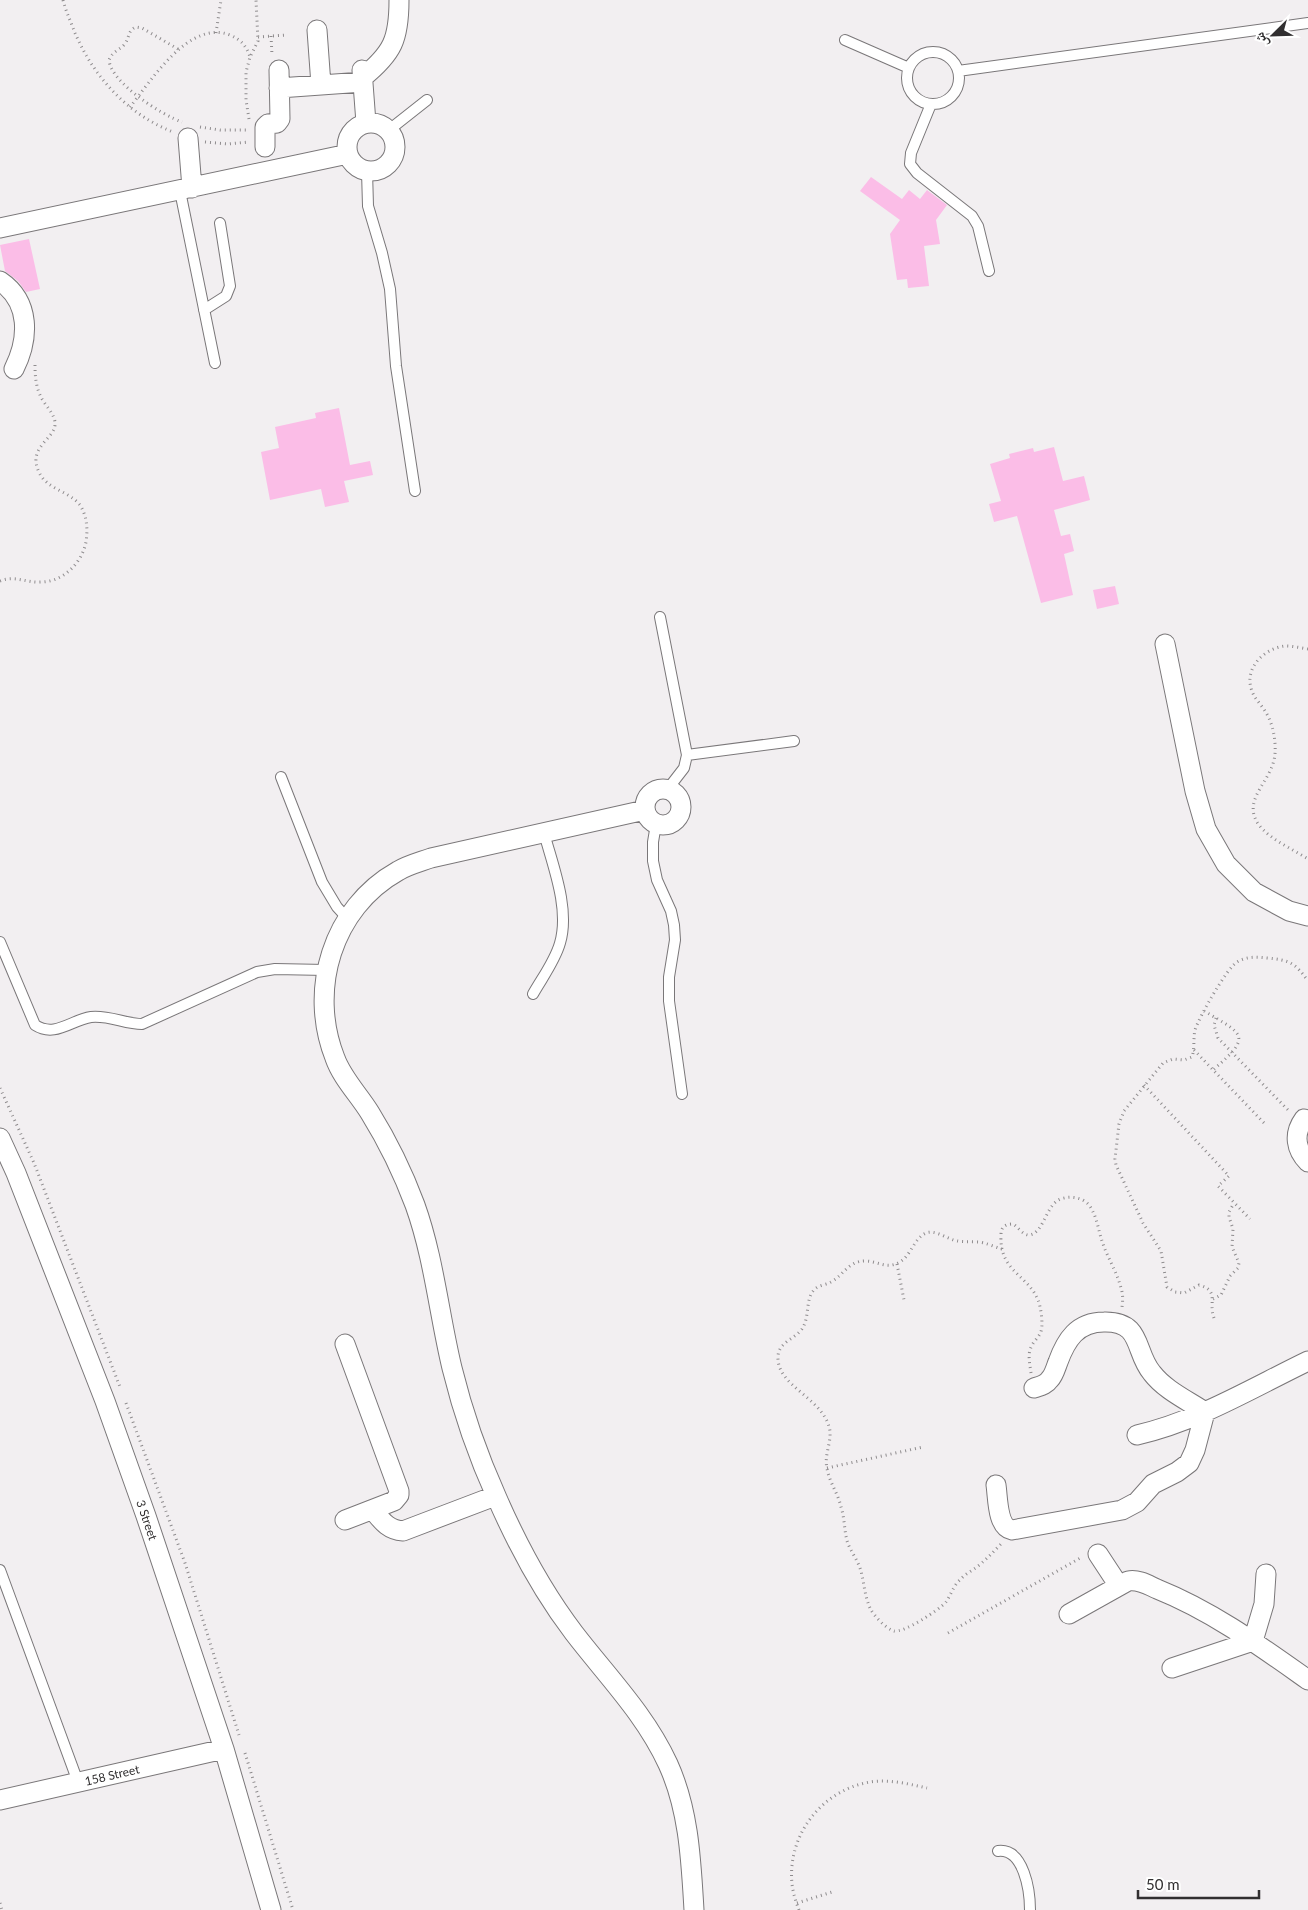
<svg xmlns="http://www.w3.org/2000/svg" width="1308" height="1910" font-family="Lato,'Noto Naskh Arabic',sans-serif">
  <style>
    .building { fill: #fbbde7 }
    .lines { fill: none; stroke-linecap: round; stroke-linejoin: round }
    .lane-casing { stroke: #7a7779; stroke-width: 12 }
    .street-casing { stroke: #7a7779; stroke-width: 21 }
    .path { stroke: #8f8c8e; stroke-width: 3; stroke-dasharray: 1 4; stroke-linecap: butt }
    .lane { stroke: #fff; stroke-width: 10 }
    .street { stroke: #fff; stroke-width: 19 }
    .labels { text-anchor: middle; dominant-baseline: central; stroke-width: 5; stroke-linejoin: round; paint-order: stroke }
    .street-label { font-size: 12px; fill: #312f30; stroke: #fff }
  </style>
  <rect width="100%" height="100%" fill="#f2eff1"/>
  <path class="building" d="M 871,177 L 902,199 L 909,190 L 920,199 L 927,190 L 947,205 L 936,220 L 940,244 L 924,246 L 929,286 L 908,288 L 907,279 L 897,280 L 890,234 L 900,220 L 860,191 Z
    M 29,239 L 40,289 L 26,292 L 18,281 L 5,271 L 0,245 Z
    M 339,408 L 350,465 L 370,461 L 373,475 L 344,481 L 349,502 L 325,507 L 321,489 L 270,500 L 261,452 L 279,448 L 275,427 L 316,418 L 315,413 Z
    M 1054,447 L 1063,481 L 1084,476 L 1090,500 L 1054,510 L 1061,536 L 1070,534 L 1074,551 L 1064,554 L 1073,595 L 1041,603 L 1017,516 L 994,522 L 989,504 L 1001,501 L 990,464 L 1010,458 L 1009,454 L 1033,448 L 1034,452 Z
    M 1115,586 L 1119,604 L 1097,609 L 1093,590 Z"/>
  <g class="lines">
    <g class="lane-casing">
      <path id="lane" d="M 845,40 L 909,68
        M907 78a26 26 0 1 1 52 0a26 26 0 1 1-52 0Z
        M 958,71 L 1308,23
        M 931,104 L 911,153 L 910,164 L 917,173 L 972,216 L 978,226 L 989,271
        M 389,130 L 427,100
        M 367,171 L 368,206 L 382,253 L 390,289 L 396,366 L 415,491
        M 180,191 L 215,363
        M 204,310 L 226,296 L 230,286 L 220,223
        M 660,617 L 687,755 L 684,768 L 667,790
        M 687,755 L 794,741
        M 281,777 L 322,882 L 337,907 L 347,918
        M 656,824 L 653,842 L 653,861 L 657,880 L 671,911 L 674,925 L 675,940 L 669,977 L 669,1001 L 682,1094
        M 0,942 L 35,1025 C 55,1038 71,1020 91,1017 C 109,1015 125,1024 142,1024 L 257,972 L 275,969 L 326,970
        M 533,994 C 542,978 555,961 560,943 C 570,909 553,866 544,833
        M 0,1570 L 78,1782
        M 998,1851 C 1024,1848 1030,1891 1030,1910"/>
    </g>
    <g class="street-casing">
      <path id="street" d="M 317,30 L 321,85
        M 362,70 L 366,123
        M 362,78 C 393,53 399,39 399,0
        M 279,88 L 363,82
        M347 147a24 24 0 1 1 48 0a24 24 0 1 1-48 0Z
        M 188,138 L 192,188
        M 265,147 L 265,127 L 268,124 L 277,123 L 280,119 L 279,70
        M 0,228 L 348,154
        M 0,281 C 31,302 29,339 14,369
        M 1165,644 L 1195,791 L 1206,829 L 1226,864 L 1254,892 L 1289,911 L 1308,916
        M645 807a18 18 0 1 1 36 0a18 18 0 1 1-36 0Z
        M 645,810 L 431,858 C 420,862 408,865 398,871 C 332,908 308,990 335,1058 C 342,1078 359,1095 370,1113 C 388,1142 403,1173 415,1205 C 434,1258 439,1314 452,1368 C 463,1413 478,1456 497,1498 C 518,1546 542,1591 574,1633 C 607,1676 645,1714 668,1764 C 689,1810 691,1860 694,1910
        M 1304,1119 C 1293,1134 1296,1150 1308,1162
        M 0,1138 L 16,1173 L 105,1401 L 146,1516 L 224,1749 L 271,1910
        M 1137,1435 C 1198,1421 1252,1388 1308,1361
        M 996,1485 C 998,1498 997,1527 1012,1530 L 1122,1510 L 1137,1502 L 1153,1484 L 1177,1472 L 1189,1463 L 1195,1450 L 1205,1412 C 1187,1400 1165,1390 1152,1373 C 1134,1352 1143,1321 1104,1322 C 1077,1322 1066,1340 1058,1362 C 1056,1367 1054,1375 1050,1379 C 1046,1385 1040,1386 1034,1388
        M 373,1510 C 382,1521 388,1530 403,1531 L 495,1496
        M 345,1520 L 394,1501 L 399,1495 L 399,1491 L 345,1344
        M 1098,1554 L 1119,1586
        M 1069,1614 L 1128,1581 C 1139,1579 1148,1585 1157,1589 C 1212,1611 1260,1646 1308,1680
        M 1172,1668 L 1253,1641 L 1264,1604 L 1266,1574
        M 0,1800 L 224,1749"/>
    </g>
    <path class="path" d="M 63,0 C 66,12 71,22 75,33 C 94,77 127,114 173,132
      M 216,33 L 221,0
      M 271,36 L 272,55
      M 258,37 L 286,35
      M 178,49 L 142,28 L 136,27 C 127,31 130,38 124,45 C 118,51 113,51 109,60 C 111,83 162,115 182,122
      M 130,107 C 151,81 189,19 230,35 C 241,40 246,45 250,57
      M 249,119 L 246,100 L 246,72 L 250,57 L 258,41 L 256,0
      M 200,127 L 220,130 L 249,130
      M 205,142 L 228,144 L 249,142
      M 0,581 C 15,575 26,583 41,582 C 63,582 82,563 86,542 C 88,529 87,516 80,505 C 69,491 46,489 39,472 C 27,448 54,439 55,425 C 56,414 44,405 40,395 C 36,386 35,376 35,365
      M 1308,649 C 1301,648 1293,646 1285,646 C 1265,648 1245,667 1251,688 C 1253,697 1260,703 1265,711 C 1273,723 1276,740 1275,754 C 1273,779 1246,796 1255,818 C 1262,836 1291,848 1308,859
      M 1204,1011 C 1245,1035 1252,1036 1213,1070
      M 1216,1018 L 1214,1025 L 1218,1038 L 1290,1112
      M 1194,1050 L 1265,1124
      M 1144,1085 L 1229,1176 L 1218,1186 L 1250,1219
      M 0,1088 L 34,1163 L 120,1387
      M 1002,1249 C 994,1247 985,1242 977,1242 C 968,1241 960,1243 951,1239 C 943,1236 934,1230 926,1233 C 913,1239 911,1257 898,1263 C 886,1269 877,1261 865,1261 C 848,1261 844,1275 831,1282 C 826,1285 818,1285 814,1290 C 805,1300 810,1317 802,1329 C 795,1339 779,1342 778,1356 C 776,1387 825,1398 830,1431 C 831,1444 824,1456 827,1468 C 829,1482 838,1493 841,1507 C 845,1519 844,1532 848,1544 C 852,1553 858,1561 861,1571 C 864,1583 865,1597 870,1608 C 874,1616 885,1628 894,1631 C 904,1633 939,1610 946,1602 C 951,1595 953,1586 960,1580 C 965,1574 972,1571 978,1566 C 987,1559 994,1551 1002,1543
      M 897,1264 L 904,1300
      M 1213,1299 L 1221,1295 L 1230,1276 L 1238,1268 L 1239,1263 L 1232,1247 L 1233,1229 L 1229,1217 L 1229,1212 L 1234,1203
      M 1214,1318 C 1208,1302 1220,1291 1199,1285 L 1184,1293 L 1175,1292 L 1167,1287 L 1161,1251 L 1143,1223 L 1116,1165 L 1115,1159 L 1119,1124 L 1124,1111 L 1163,1063 L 1173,1059 L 1184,1060 L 1192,1057 C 1195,1048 1193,1039 1195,1030 C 1199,1017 1227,968 1237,962 C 1247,956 1257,957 1267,958 C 1290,960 1295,963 1308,981
      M 1031,1373 C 1030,1365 1028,1357 1030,1350 C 1032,1343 1037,1339 1040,1334 C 1044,1327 1041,1307 1038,1300 C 1028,1275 999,1271 1001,1235 C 1001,1227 1005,1224 1013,1224 C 1018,1227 1022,1234 1028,1235 C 1045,1235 1045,1201 1064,1198 C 1073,1196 1083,1198 1089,1205 C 1097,1216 1098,1229 1102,1241 C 1107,1257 1117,1272 1121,1288 C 1123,1294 1123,1300 1122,1307
      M 126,1403 L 185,1563 L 239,1735
      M 827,1468 L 923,1447
      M 948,1633 L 1082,1557
      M 245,1753 L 293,1910
      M 0,1903 L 2,1910
      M 797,1903 L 832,1892
      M 799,1910 C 796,1902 793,1893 792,1884 C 787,1835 822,1790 870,1782 C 889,1779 909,1784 927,1788"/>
    <use href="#lane" class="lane"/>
    <use href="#street" class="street"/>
  </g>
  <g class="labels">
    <g class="street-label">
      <text transform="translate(147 1520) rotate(71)">3 Street</text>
      <text transform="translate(112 1775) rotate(-13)">158 Street</text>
    </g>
  </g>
  <g transform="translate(1273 35) rotate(247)" stroke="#ffffff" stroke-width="4" paint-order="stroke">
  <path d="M0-4L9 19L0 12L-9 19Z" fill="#312f30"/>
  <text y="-8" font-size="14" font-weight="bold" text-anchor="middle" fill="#312f30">ش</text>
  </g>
  <path d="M1138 1890v8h121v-8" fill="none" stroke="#312f30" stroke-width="2.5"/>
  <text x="1146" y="1890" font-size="15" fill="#312f30" stroke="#ffffff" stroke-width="4" paint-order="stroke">50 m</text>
</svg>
